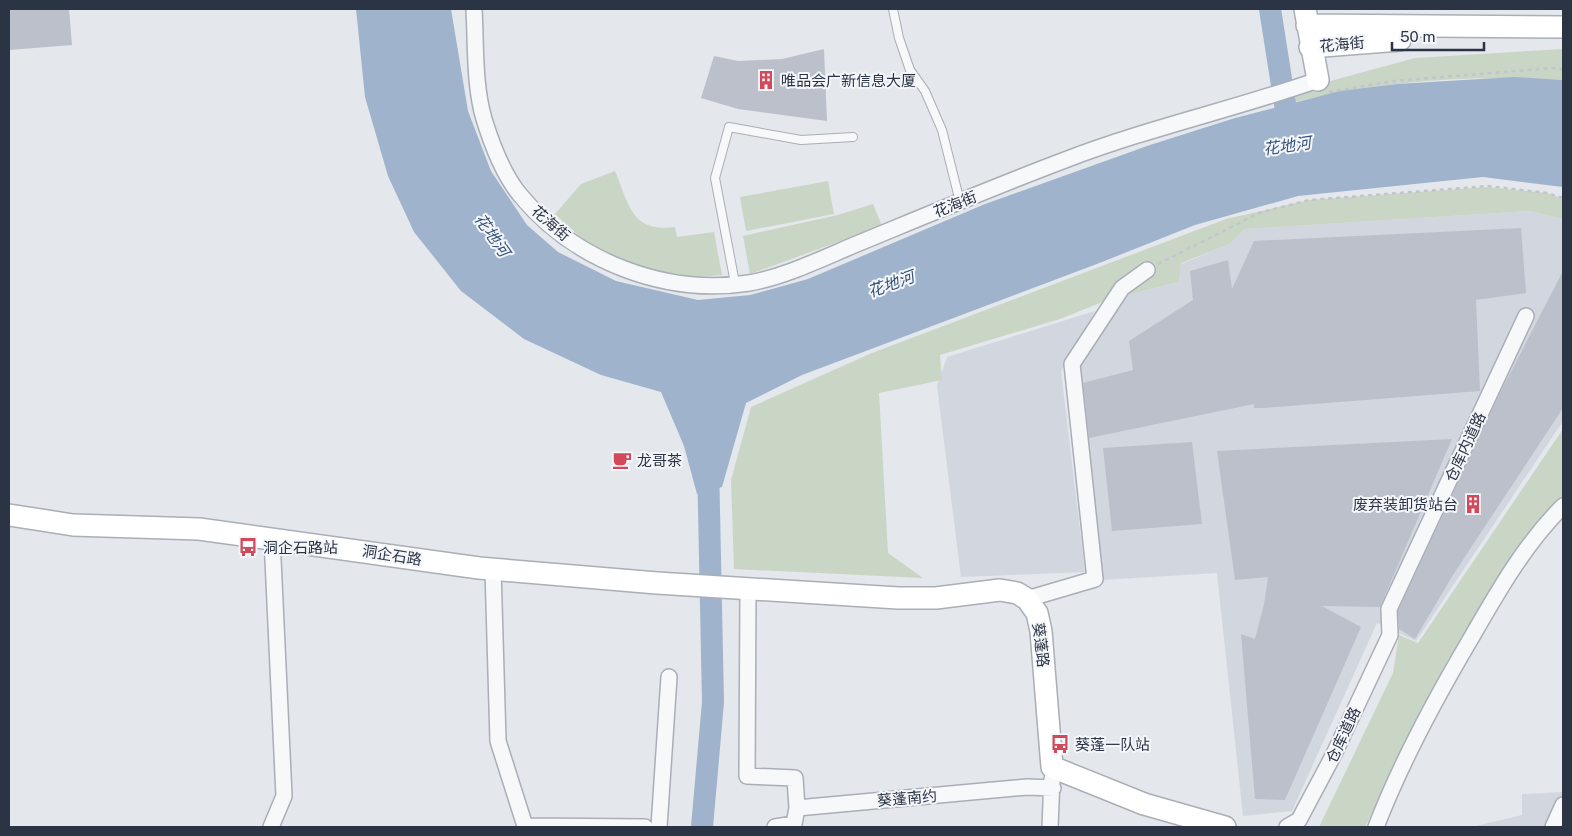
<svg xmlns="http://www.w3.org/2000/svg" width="1572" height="836" font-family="'Public Sans','Noto Sans SC',sans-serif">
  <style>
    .built { fill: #d2d6de }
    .green { fill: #c9d6c5 }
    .water { fill: #9fb4cc }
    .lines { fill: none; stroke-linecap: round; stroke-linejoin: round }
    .river { stroke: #9fb4cc; stroke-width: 22 }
    .building { fill: #bbc0ca }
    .lane-casing { stroke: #a9aeb7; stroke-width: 10 }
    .street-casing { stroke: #a9aeb7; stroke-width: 18 }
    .secondary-casing { stroke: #a9aeb7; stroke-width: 24 }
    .path { stroke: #c2c5cb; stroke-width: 2.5; stroke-dasharray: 4 4; stroke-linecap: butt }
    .lane { stroke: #f7f8fa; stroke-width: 8 }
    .street { stroke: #f7f8fa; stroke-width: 15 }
    .secondary { stroke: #fff; stroke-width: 21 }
    .labels { text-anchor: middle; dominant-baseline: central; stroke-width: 4; stroke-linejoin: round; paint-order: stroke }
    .street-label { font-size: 15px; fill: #2b3445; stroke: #f4f6f9 }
    .poi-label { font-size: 15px; fill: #2b3445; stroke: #f4f6f9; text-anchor: start }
    .water-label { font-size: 16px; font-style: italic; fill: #34527a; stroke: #f4f6f9 }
  </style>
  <rect width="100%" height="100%" fill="#e4e7ec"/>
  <path class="built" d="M 1529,211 L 1563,219 L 1563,421 L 1416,641 L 1377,623 L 1292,811 L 1243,816 L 1217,573 L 1102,580 L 1072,364 L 1127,295 L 1179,282 L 1181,264 L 1230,244 L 1245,229 Z
    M 1095,311 L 1061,371 L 1085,572 L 961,577 L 937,386 L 947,357 Z
    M 1563,792 L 1563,798 L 1550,827 L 1472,827 L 1522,815 L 1522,794 Z"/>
  <path class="green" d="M 1563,49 L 1563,80 C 1473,74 1379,81 1291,103 L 1286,93 L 1415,58 Z
    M 615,171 C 629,204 631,233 675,227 L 677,237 L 714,232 L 722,275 L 688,278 L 641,267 L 612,256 L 581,238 L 555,214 L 581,184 Z
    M 828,181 L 834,214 L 746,231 L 740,197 Z
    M 1486,187 L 1547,193 L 1563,199 L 1563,219 L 1529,211 L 1245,229 L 1230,244 L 1181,263 L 1179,282 L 1127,295 L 1145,271 L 1100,303 L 1060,319 L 940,355 L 942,380 L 879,393 L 888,553 L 923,578 L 734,569 L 731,480 L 751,407 L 872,353 L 1226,219 L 1309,200 Z
    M 873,204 L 882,226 L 750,274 L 743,236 L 838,215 Z
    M 1563,429 L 1563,499 L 1533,529 L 1449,658 L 1365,827 L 1319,827 L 1393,673 L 1399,635 L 1418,643 Z"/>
  <path class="water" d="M 356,9 L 451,9 L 468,111 L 491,171 L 527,225 L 558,252 L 616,281 L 698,300 L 750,295 L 808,279 L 985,204 L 1150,145 L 1235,118 L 1340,91 L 1397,84 L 1514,77 L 1563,80 L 1563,187 L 1483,177 L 1298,196 L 1195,225 L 1102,262 L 802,375 L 746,403 L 722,487 L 697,494 L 684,446 L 661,392 L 601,375 L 524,339 L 461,291 L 414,232 L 388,176 L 365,97 Z"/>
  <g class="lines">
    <path class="river" d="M 1270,9 L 1290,136
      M 702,827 L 713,702 L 708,461"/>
  </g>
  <path class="building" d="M 9,9 L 69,9 L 72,45 L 9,50 Z
    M 824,49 L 827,121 L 738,109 L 701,98 L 714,56 L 738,61 L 782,59 Z
    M 1521,228 L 1526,293 L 1476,300 L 1480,391 L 1264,408 L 1254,408 L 1254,404 L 1089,438 L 1083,383 L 1133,370 L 1129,341 L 1193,300 L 1190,271 L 1228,260 L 1232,289 L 1254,241 Z
    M 1563,271 L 1563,408 L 1453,575 L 1415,639 L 1399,629 L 1398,611 L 1499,395 Z
    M 1452,439 L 1380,607 L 1322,606 L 1361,627 L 1285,800 L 1255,799 L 1241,634 L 1255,639 L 1264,604 L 1268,577 L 1235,580 L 1217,451 Z
    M 1192,442 L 1202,524 L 1112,531 L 1103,448 Z"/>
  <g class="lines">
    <g class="lane-casing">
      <path id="lane" d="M 893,9 L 899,38 L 910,70 L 925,91 L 942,130 L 960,202
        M 735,283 L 715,178 L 729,127 L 801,140 L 853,137"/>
    </g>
    <g class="street-casing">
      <path id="street" d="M 474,9 C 476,45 474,85 484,119 C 492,145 503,175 521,196 C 575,261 665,296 749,283 C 785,277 825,257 859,243 C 927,215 996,186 1065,160 C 1148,128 1235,109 1318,80
        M 493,569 L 498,741 L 525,826 L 645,827
        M 748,589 L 747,776 L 795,778 L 797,808
        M 1027,599 L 1095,579 L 1072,364 L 1122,288 L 1147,270
        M 271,827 L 284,796 L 272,538
        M 659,827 L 669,677
        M 775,827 L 794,824 L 797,808 L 1027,787 L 1053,788
        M 1050,827 L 1052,779
        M 1287,827 L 1299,820 L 1334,754 L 1390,635 L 1389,609 L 1526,316
        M 1376,827 C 1401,762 1434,701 1470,640 C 1497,593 1524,545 1563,506
        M 1553,827 L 1563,805"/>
    </g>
    <g class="secondary-casing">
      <path id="secondary" d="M 1305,9 L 1318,80
        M 1307,25 L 1563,27
        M 1310,47 L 1400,40
        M 9,515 L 73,525 L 199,529 L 479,568 L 657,583 L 898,598 L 936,598 L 1000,590 L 1017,593 L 1027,599 L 1037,613 L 1041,631 L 1052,767 L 1144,804 L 1225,827"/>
    </g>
    <path class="path" d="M 1329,92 L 1394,81 L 1553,68 L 1563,69
      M 1158,264 L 1259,213 L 1309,200 L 1488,186 L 1547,193 L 1563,198"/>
    <use href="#lane" class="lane"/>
    <use href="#street" class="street"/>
    <use href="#secondary" class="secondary"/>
  </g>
  <defs>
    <g id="building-bare" transform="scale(1.5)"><path d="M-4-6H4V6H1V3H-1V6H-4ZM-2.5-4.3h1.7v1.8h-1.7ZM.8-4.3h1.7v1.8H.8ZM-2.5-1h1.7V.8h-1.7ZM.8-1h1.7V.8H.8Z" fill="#d1495b" stroke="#f4f6f9" stroke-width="2.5" paint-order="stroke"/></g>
    <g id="cafe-bare" transform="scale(1.5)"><path d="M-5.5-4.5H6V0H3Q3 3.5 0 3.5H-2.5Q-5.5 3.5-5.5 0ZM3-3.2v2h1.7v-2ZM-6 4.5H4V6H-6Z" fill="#d1495b" stroke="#f4f6f9" stroke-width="2.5" paint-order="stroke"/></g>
    <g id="bus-bare" transform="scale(1.5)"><path d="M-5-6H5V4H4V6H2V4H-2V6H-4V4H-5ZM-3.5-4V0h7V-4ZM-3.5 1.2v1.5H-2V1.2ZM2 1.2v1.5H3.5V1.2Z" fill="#d1495b" stroke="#f4f6f9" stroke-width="2.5" paint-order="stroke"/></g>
  </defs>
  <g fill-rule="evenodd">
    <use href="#building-bare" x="766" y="80"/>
    <use href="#cafe-bare" x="622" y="460"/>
    <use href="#building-bare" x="1473" y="504"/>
    <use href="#bus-bare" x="248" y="547"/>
    <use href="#bus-bare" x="1060" y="744"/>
  </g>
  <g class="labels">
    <g class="street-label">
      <text transform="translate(1342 44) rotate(-5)">花海街</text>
      <text transform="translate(955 204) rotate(-22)">花海街</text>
      <text transform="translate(551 223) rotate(41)">花海街</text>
      <text transform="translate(1465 447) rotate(-65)">仓库内道路</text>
      <text transform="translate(392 555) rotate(9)">洞企石路</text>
      <text transform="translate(1041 645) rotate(83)">葵蓬路</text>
      <text transform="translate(1343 735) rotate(-65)">仓库道路</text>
      <text transform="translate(907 798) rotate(-5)">葵蓬南约</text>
    </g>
    <g class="poi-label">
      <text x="781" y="80">唯品会广新信息大厦</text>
      <text x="637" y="460">龙哥茶</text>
      <text x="1458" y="504" text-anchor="end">废弃装卸货站台</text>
      <text x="263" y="547">洞企石路站</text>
      <text x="1075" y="744">葵蓬一队站</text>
    </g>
    <g class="water-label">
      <text transform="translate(1287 146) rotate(-8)">花地河</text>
      <text transform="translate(492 235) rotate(55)">花地河</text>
      <text transform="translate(891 284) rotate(-20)">花地河</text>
    </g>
  </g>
  <rect width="1572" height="836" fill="none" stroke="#2b3445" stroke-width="20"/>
  <path d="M1392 42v8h92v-8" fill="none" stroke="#2b3445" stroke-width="2.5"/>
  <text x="1400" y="42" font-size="15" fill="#2b3445" stroke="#f4f6f9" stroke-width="4" paint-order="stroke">50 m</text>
</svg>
